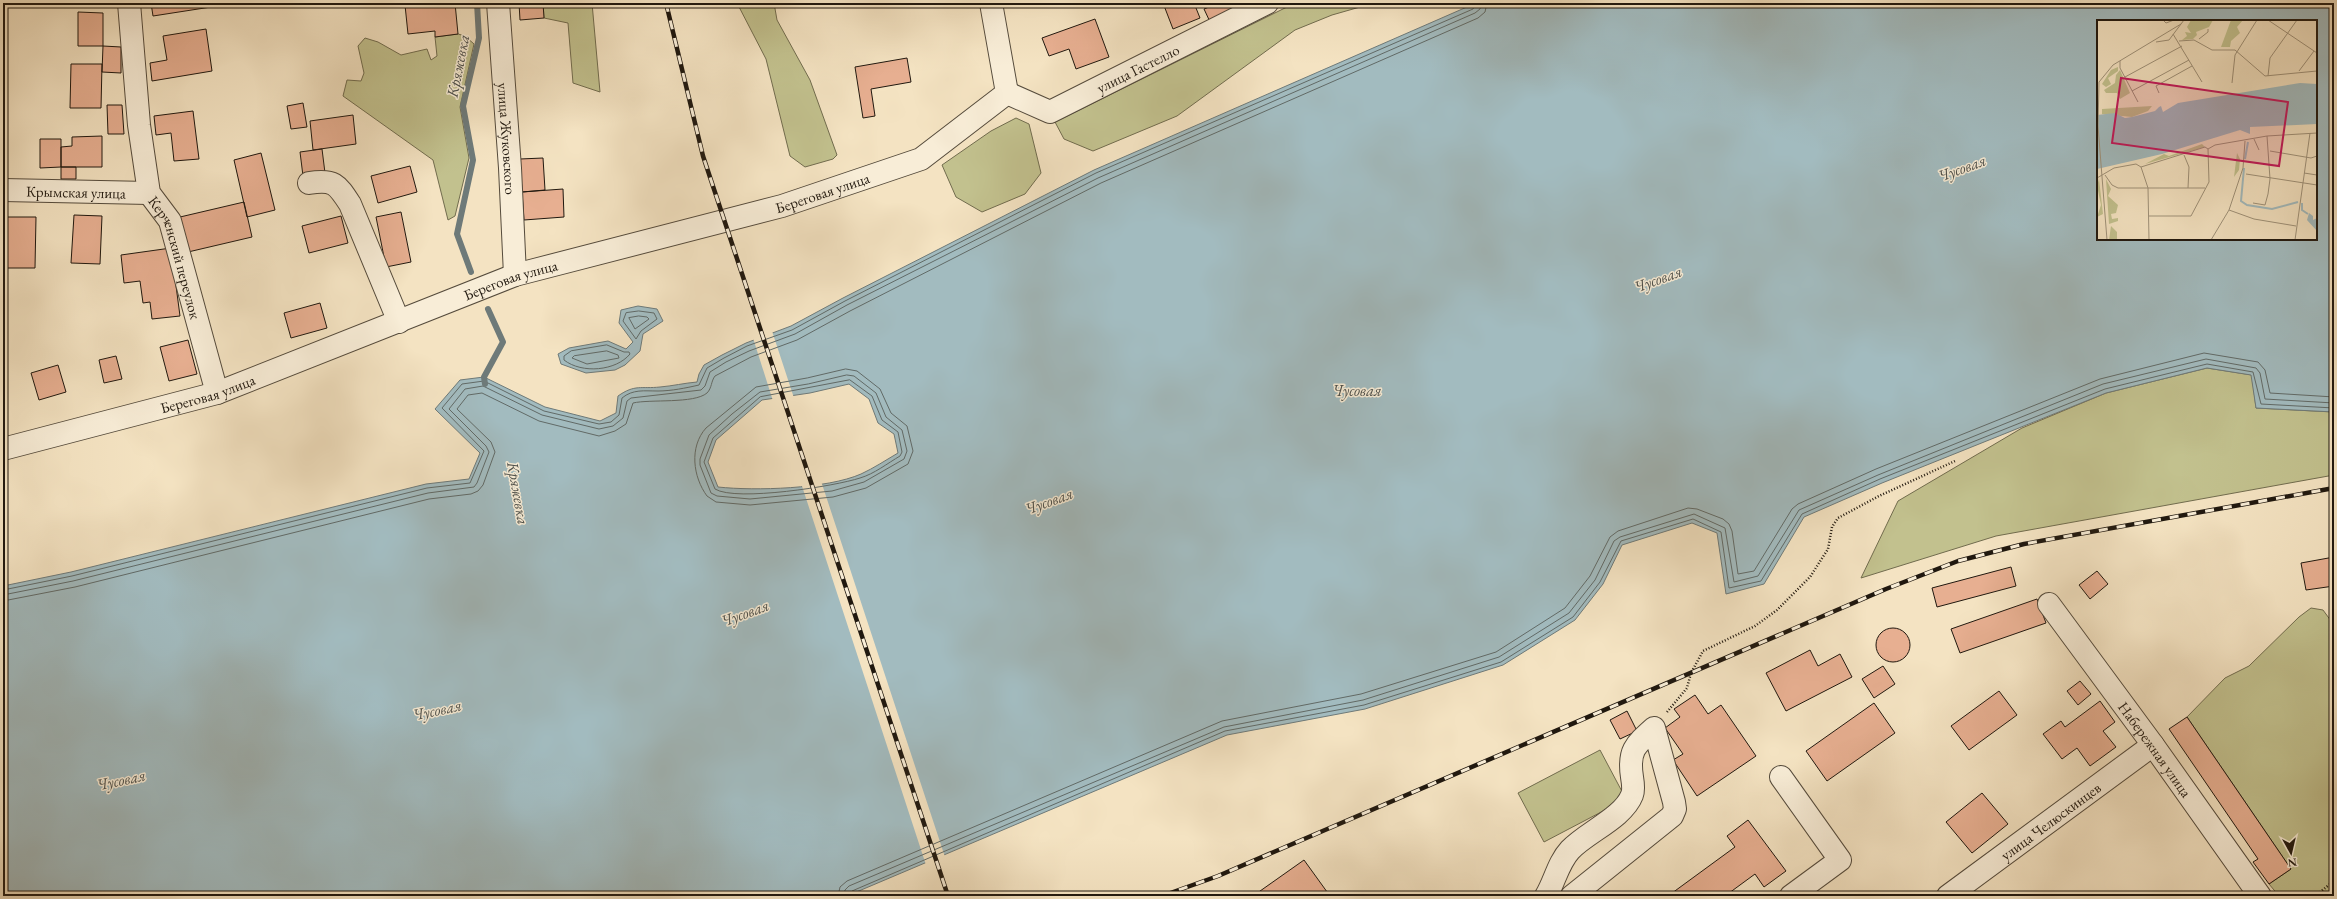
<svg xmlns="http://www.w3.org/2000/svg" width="2337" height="899" font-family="'EB Garamond',serif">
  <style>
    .green { fill: #c2c18e; stroke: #716c4e }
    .water { fill: #a2bbbf; stroke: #6e7a79; fill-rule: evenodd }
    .pier { fill: #f4e3c2 }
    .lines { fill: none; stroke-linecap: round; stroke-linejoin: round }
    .shore { stroke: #616a67; stroke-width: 1 }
    .stream { stroke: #6e7a79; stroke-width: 6 }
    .building { fill: #e7af91; stroke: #20180f }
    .minor-casing { stroke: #554b3c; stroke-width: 24 }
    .path { stroke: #20180f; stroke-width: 2.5; stroke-dasharray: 1 2; stroke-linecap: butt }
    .minor { stroke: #f8edd7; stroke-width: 22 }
    .rail-casing { stroke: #20180f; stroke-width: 4.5 }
    .rail { stroke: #f8edd7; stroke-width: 3; stroke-dasharray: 9; stroke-linecap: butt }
    .labels { text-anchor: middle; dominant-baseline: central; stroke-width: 3; stroke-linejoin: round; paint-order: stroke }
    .street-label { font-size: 15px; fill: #20180f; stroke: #f8edd7 }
    .water-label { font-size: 16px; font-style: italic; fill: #4e514d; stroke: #f8edd7 }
    .inset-river { fill: none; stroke: #a2bbbf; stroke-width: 2 }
    .inset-road { fill: none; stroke: #9f927a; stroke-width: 1 }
    .view { fill: #c2185b; fill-opacity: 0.15; stroke: #c2185b; stroke-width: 2 }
    .inset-edge { fill: none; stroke: #20180f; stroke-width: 2 }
  </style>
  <rect width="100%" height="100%" fill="#f4e3c2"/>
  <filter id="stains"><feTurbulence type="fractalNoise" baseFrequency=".005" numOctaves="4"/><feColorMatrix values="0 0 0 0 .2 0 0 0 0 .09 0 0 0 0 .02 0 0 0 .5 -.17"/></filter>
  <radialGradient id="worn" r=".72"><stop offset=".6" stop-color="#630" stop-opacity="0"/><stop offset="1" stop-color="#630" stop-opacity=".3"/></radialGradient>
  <path class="green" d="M 543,3 L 592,3 L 600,92 L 573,83 L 568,23 L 544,18 Z
    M 737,3 L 774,3 L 777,20 L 810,80 L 837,155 L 833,159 L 805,167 L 790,156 L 766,59 Z
    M 1295,3 L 1374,3 L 1332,15 L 1295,30 L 1177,116 L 1093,151 L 1064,139 L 1055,122 Z
    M 458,34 L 465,36 L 474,44 L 460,107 L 469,158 L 455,216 L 448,220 L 433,160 L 343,96 L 347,80 L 361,81 L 364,73 L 358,46 L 365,38 L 378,42 L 401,55 L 427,49 L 431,60 L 437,56 L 435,37 Z
    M 1016,118 L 1029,124 L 1041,173 L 1025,194 L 982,212 L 956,197 L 942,165 L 991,131 Z
    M 2207,368 L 2252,375 L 2256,408 L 2334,412 L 2334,475 L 1996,536 L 1861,578 L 1898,501 L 2022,428 L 2106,393 Z
    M 2311,608 L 2323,610 L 2334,625 L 2334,896 L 2279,896 L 2269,884 L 2291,869 L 2187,717 L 2225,678 L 2249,666 L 2299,617 Z
    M 1600,750 L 1626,799 L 1544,842 L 1518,793 Z"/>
  <path class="water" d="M 1476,3 L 2334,3 L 2334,412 L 2256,408 L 2251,375 L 2207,368 L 2106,393 L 1882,483 L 1804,517 L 1764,584 L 1726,594 L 1717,533 L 1692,523 L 1622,545 L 1603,584 L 1575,620 L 1503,665 L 1365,709 L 1227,735 L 847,896 L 3,896 L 3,586 L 71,572 L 426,484 L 469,479 L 480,453 L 435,409 L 460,380 L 484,377 L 545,407 L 600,421 L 616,413 L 618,396 C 635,384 641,389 660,387 C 672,386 685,383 697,382 L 699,374 L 704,365 L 722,355 L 746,343 L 791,326 L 843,298 L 1094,170 ZM 2098,21 L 2316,21 L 2316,239 L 2098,239 ZM 849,384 L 869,399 L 878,423 L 894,434 L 898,453 C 886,460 874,468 861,474 C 827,489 755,491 718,487 L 708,462 L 716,440 L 762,400 L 810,393 Z
    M 638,306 L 657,309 L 663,321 L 643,334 L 640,351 L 625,365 L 615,370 L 586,373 L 561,364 L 558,354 L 569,348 L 608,341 L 626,349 L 633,342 L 619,323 L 621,310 Z"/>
  <path class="pier" d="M 772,331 L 794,398 L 773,401 L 753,338 Z
    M 821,481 L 945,857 L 926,865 L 801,483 Z"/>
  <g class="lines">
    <path class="shore" d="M 639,311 L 654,313 L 657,319 L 641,331 L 636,339 L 623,321 L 626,313 Z
      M 639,316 L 647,317 L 649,319 L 635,329 L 629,318 Z
      M 607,345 L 624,352 L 629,352 L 630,354 C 616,371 582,374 564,360 L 564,356 L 571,351 Z
      M 607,351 L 618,355 L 619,358 L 587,364 L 572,358 L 574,356 Z
      M 846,369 L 857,371 L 880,389 L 891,413 L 907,426 L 913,451 L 908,464 L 866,488 L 833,497 L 750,505 L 716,502 L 707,496 C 693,477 689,447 706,428 L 756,387 L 807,378 Z
      M 847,375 L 854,376 L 876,393 L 886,417 L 902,430 L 907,451 L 904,459 L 864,482 L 832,491 L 750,499 L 717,496 L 711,493 L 700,465 L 700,459 L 709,435 L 732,414 L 760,392 L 808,384 Z
      M 850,380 L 872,396 L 882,420 L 898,432 L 902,452 L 900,456 C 888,463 874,474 860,478 C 836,486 736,502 715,489 L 704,462 L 713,438 L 760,397 Z
      M 3,590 L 72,576 L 427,488 L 470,483 L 484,451 L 442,408 L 462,384 L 484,381 L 544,411 L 599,424 L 611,422 L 619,415 L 622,398 C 633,389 644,391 658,391 C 671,391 686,388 699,385 L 707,368 L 724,358 L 747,346 L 792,330 L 845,301 L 1096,173 L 1473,9 L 1476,3
      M 3,595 L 73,581 L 428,493 L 474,487 L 477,483 L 489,452 L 486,446 L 449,409 L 465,389 L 483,386 L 542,415 L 599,429 L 613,426 L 623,418 L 627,401 L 631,398 L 701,390 L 705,386 L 710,372 L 726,362 L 749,351 L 795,334 L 847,305 L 1098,178 L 1475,13 L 1480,9 L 1481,3
      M 3,601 L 75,587 L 429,499 L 471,494 L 478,491 L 483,485 L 495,452 L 491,442 L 457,409 L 468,395 L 482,393 L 539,421 L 599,436 L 615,431 L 626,424 L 633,403 C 650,399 694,404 707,393 C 712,388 711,381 715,376 L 751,357 L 797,340 L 850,311 L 1101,183 L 1478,18 L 1485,12 L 1487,3
      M 838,896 L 840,887 L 847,881 L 1222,721 L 1361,694 L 1496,652 L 1565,608 L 1590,576 L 1610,537 L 1618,531 L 1688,508 L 1697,509 L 1723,519 L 1729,524 L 1732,531 L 1738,574 L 1754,571 L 1792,509 L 1798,504 L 1876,469 L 2100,379 L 2204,353 L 2258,362 L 2265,370 L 2270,393 L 2334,397
      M 844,896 L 845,890 L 849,886 L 1224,727 L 1363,700 L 1499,657 L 1569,613 L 1595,580 L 1614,541 L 1620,537 L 1694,514 L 1725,528 L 1734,582 L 1758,576 L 1799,510 L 1878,475 L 2103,384 L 2206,359 L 2256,368 L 2260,373 L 2265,399 L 2334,403
      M 849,896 L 852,891 L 1225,731 L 1364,705 L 1501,662 L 1573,617 L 1600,582 L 1621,541 L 1693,519 L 1721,532 L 1729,588 L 1761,581 L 1802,514 L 1880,479 L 2105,389 L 2207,364 L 2253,372 L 2261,404 L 2334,408"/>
    <path class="stream" d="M 471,272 L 457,234 L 473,160 L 463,106 L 479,38 L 477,3
      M 485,384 L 484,377 L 503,342 L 488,309"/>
  </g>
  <path class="building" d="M 45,3 L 68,3 L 68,7 L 45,6 Z
    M 151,3 L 210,3 L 211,7 L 153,16 Z
    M 425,3 L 455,3 L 458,34 L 435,37 L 435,31 L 408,34 L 405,5 Z
    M 519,3 L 543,3 L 544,18 L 520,20 Z
    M 1163,3 L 1194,3 L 1200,18 L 1173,29 Z
    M 1219,3 L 1240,3 L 1243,10 L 1211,24 L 1204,9 Z
    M 78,12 L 103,13 L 103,46 L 78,46 Z
    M 1095,19 L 1109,57 L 1076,69 L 1069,49 L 1049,56 L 1042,38 Z
    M 206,29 L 212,71 L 152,81 L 150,63 L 167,60 L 163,36 Z
    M 103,46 L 121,47 L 121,73 L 102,72 Z
    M 907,58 L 911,82 L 871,89 L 875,116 L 863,118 L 855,67 Z
    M 71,64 L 102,64 L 101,108 L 70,108 Z
    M 303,103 L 307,127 L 291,129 L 287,106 Z
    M 107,105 L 122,105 L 124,134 L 108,134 Z
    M 193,111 L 199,159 L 174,161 L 171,133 L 156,135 L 154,116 Z
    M 353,115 L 356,144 L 313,150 L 310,121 Z
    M 102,136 L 102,167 L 61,167 L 61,147 L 72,146 L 72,137 Z
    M 40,139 L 61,139 L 61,167 L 40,168 Z
    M 322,149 L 325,173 L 303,176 L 300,152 Z
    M 261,153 L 275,210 L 247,217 L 234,160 Z
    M 543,158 L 545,190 L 522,192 L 520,159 Z
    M 410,166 L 417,192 L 378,203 L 371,176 Z
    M 61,167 L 76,167 L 76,179 L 61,179 Z
    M 563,189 L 564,217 L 524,220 L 522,192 Z
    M 244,202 L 252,237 L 188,252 L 180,217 Z
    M 401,212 L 411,262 L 386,267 L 376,217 Z
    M 74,215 L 102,216 L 100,264 L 71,263 Z
    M 341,216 L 348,243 L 309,253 L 302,226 Z
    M 7,217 L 36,217 L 35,268 L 3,268 L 3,243 L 7,243 Z
    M 171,248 L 180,316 L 152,319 L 150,302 L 143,303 L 140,281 L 124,283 L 121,255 Z
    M 320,303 L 327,328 L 291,338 L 284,313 Z
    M 188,340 L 197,374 L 169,381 L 160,347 Z
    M 116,356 L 122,379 L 104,383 L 99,360 Z
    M 58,365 L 66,392 L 39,400 L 31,373 Z
    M 2334,557 L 2334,586 L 2306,590 L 2301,563 Z
    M 2011,567 L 2016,586 L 1937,607 L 1932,588 Z
    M 2097,571 L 2108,584 L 2090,599 L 2079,585 Z
    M 2037,599 L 2046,623 L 1960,653 L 1951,629 Z
    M1876 645a17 17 0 1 1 34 0a17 17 0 1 1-34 0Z
    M 1810,650 L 1818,666 L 1840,654 L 1852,677 L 1786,711 L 1766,673 Z
    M 1883,666 L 1895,684 L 1874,698 L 1862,679 Z
    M 2080,681 L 2091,694 L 2078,705 L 2067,691 Z
    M 1999,691 L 2017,715 L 1969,750 L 1951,726 Z
    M 1695,695 L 1708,714 L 1721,705 L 1756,756 L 1697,796 L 1673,760 L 1683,754 L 1665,728 L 1680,717 L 1674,709 Z
    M 2100,701 L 2115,722 L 2103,731 L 2116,747 L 2090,766 L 2077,748 L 2062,759 L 2043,734 L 2061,721 L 2065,727 Z
    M 1874,703 L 1895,733 L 1827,781 L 1806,751 Z
    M 1627,711 L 1637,731 L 1620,739 L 1610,720 Z
    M 2187,717 L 2291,869 L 2269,884 L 2253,862 L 2258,859 L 2169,729 Z
    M 1982,793 L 2008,824 L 1972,853 L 1946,822 Z
    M 1748,820 L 1786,871 L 1764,887 L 1755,874 L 1725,896 L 1668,896 L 1735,847 L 1727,836 Z
    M 1304,860 L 1330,896 L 1253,896 Z"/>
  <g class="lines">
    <g class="minor-casing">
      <g id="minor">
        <path id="s1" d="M 129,3 L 139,125 L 149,193 L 170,221 L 217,393"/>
        <path id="s2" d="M 498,3 L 510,168 L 515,275"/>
        <path d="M 991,3 L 1007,93"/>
        <path id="s3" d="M 1007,93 L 1050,112 L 1267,3"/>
        <path d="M 309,183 C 334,179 337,184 350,204 L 399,322"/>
        <path id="s4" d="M 3,190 L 149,193"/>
        <path id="s5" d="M 3,449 L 217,393 L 515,275 L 782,206 L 921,159 L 1007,93"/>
        <path id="s6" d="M 2049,604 L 2153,745 L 2260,896"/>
        <path d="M 1781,777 L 1840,860 L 1791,896"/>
        <path d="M 1546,896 C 1555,881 1558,863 1570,850 C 1587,832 1623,818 1632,795 C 1634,790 1633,783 1632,777 C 1628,751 1635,745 1654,728 L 1674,802 L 1675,809 L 1672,816 L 1572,896"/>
        <path id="s7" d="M 1948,896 L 2153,745"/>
      </g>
    </g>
    <path class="path" d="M 1667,712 L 1687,688 L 1691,673 L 1703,651 L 1755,626 L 1777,610 L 1810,577 L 1828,549 L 1832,527 L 1838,518 L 1879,496 L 1955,461
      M 2315,896 L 2334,881"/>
    <use href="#minor" class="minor"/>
    <g class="rail-casing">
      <path id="rail" d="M 666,3 L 703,156 L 948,896
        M 1162,896 L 1218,876 L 1886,589 L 1958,561 L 2024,544 L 2334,488"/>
    </g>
    <use href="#rail" class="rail"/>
  </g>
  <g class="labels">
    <g class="street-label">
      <text stroke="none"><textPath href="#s3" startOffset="145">улица Гастелло</textPath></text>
      <text stroke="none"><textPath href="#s2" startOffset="136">улица Жуковского</textPath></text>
      <text stroke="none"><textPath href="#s4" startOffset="73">Крымская улица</textPath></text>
      <text stroke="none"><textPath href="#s5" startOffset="860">Береговая улица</textPath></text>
      <text stroke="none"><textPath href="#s1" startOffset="262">Керченский переулок</textPath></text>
      <text stroke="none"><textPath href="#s5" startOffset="536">Береговая улица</textPath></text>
      <text stroke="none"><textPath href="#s5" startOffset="212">Береговая улица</textPath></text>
      <text stroke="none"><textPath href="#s6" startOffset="180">Набережная улица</textPath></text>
      <text stroke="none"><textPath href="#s7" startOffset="127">улица Челюскинцев</textPath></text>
    </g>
    <g class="water-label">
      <text transform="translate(458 66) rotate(-79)">Кряжевка</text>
      <text transform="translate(1962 168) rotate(-20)">Чусовая</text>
      <text transform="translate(1658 279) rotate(-20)">Чусовая</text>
      <text x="1357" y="390">Чусовая</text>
      <text transform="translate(518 493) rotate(80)">Кряжевка</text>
      <text transform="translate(1049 501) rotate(-20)">Чусовая</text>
      <text transform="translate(745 613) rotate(-20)">Чусовая</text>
      <text transform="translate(437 710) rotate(-12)">Чусовая</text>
      <text transform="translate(121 780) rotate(-12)">Чусовая</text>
    </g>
  </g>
  <g transform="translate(2097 20)">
    <rect width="220" height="220" fill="#f4e3c2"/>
    <path d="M 94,0 L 116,0 L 112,7 L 99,12 L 100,15 L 96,19 L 85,20 L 90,16 L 88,12 L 94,13 L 90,7 ZM 134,0 L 146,0 L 140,7 L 143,13 L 134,21 L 133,27 L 124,27 ZM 21,47 L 21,51 L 11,58 L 14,64 L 9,67 L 5,64 L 14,50 ZM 23,50 L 33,73 L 23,79 L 20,73 L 9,73 L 7,70 L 18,63 L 19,55 ZM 55,86 L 51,91 L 35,97 L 5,94 L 5,89 ZM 105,124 L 108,127 L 48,144 L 67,134 L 72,136 ZM 140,133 L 143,139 L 142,150 L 137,157 ZM 2,159 L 6,194 L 0,197 L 4,185 L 0,166 ZM 9,159 L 14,169 L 11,176 L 21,185 L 19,193 L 14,194 L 15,199 L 21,198 L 21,201 L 12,204 ZM 14,206 L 20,212 L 20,220 L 12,220 Z" fill="#c2c18e"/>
    <path d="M 203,63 L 220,64 L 220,104 L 153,107 L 153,114 L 143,110 L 65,134 L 0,149 L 0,95 L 18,93 L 28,98 L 35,97 L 58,91 L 62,87 L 64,86 L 66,92 L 81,83 ZM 212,193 L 216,196 L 216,200 L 220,198 L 220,211 L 210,200 Z" fill="#a2bbbf"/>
    <path class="inset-river" d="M 148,139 L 151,122M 147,148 L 144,181 L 150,185 L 175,189 L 201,182M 205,183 L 205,190 L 211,194"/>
    <path class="inset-road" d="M 66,0 L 69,3 L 77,0M 171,0 L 220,33M 76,14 L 105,62M 102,19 L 111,12 L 111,9M 82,21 L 97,20 L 115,30 L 138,30 L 168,56 L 220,51M 59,22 L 72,20 L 87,0M 23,41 L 23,48 L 41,82M 202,51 L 217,31M 171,56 L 173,38 L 200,0M 28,57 L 85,26M 135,63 L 138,35 L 160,0M 35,71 L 92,40M 62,73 L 59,66 L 95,46M 157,119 L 162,130M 111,129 L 118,125 L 170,116 L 220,113M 173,131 L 214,138 L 220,136M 87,135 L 92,147 L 91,168M 44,147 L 51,168 L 52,220M 207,153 L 220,155M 149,154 L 220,165M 8,155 L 15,165 L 21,168 L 108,168M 0,158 L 17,148 L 39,144 L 44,147 L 108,127 L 111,129M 156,183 L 168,185 L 171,174 L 173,159 L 170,116M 132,190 L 157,199 L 199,206M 52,196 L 94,196 L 112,162 L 111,129M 10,220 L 1,106 L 2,62 L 16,45 L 84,4M 114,220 L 132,190 L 146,148 L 148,121M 198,220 L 213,113"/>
    <path class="view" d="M 24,58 L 191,82 L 182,146 L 15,123 Z"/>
    <rect width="220" height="220" class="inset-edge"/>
  </g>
  <rect width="2337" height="899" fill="none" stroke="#f4e3c2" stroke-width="16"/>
  <rect x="4" y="4" width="2329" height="891" fill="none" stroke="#20180f" stroke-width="2"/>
  <rect x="8" y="8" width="2321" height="883" fill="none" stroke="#20180f"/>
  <g transform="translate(2291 853) rotate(172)" stroke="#f8edd7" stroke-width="3" paint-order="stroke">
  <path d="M0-3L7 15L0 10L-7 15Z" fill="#20180f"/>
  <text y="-6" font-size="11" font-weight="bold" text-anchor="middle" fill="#20180f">N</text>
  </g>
  <rect width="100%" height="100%" filter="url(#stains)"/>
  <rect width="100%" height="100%" fill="url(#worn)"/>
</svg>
